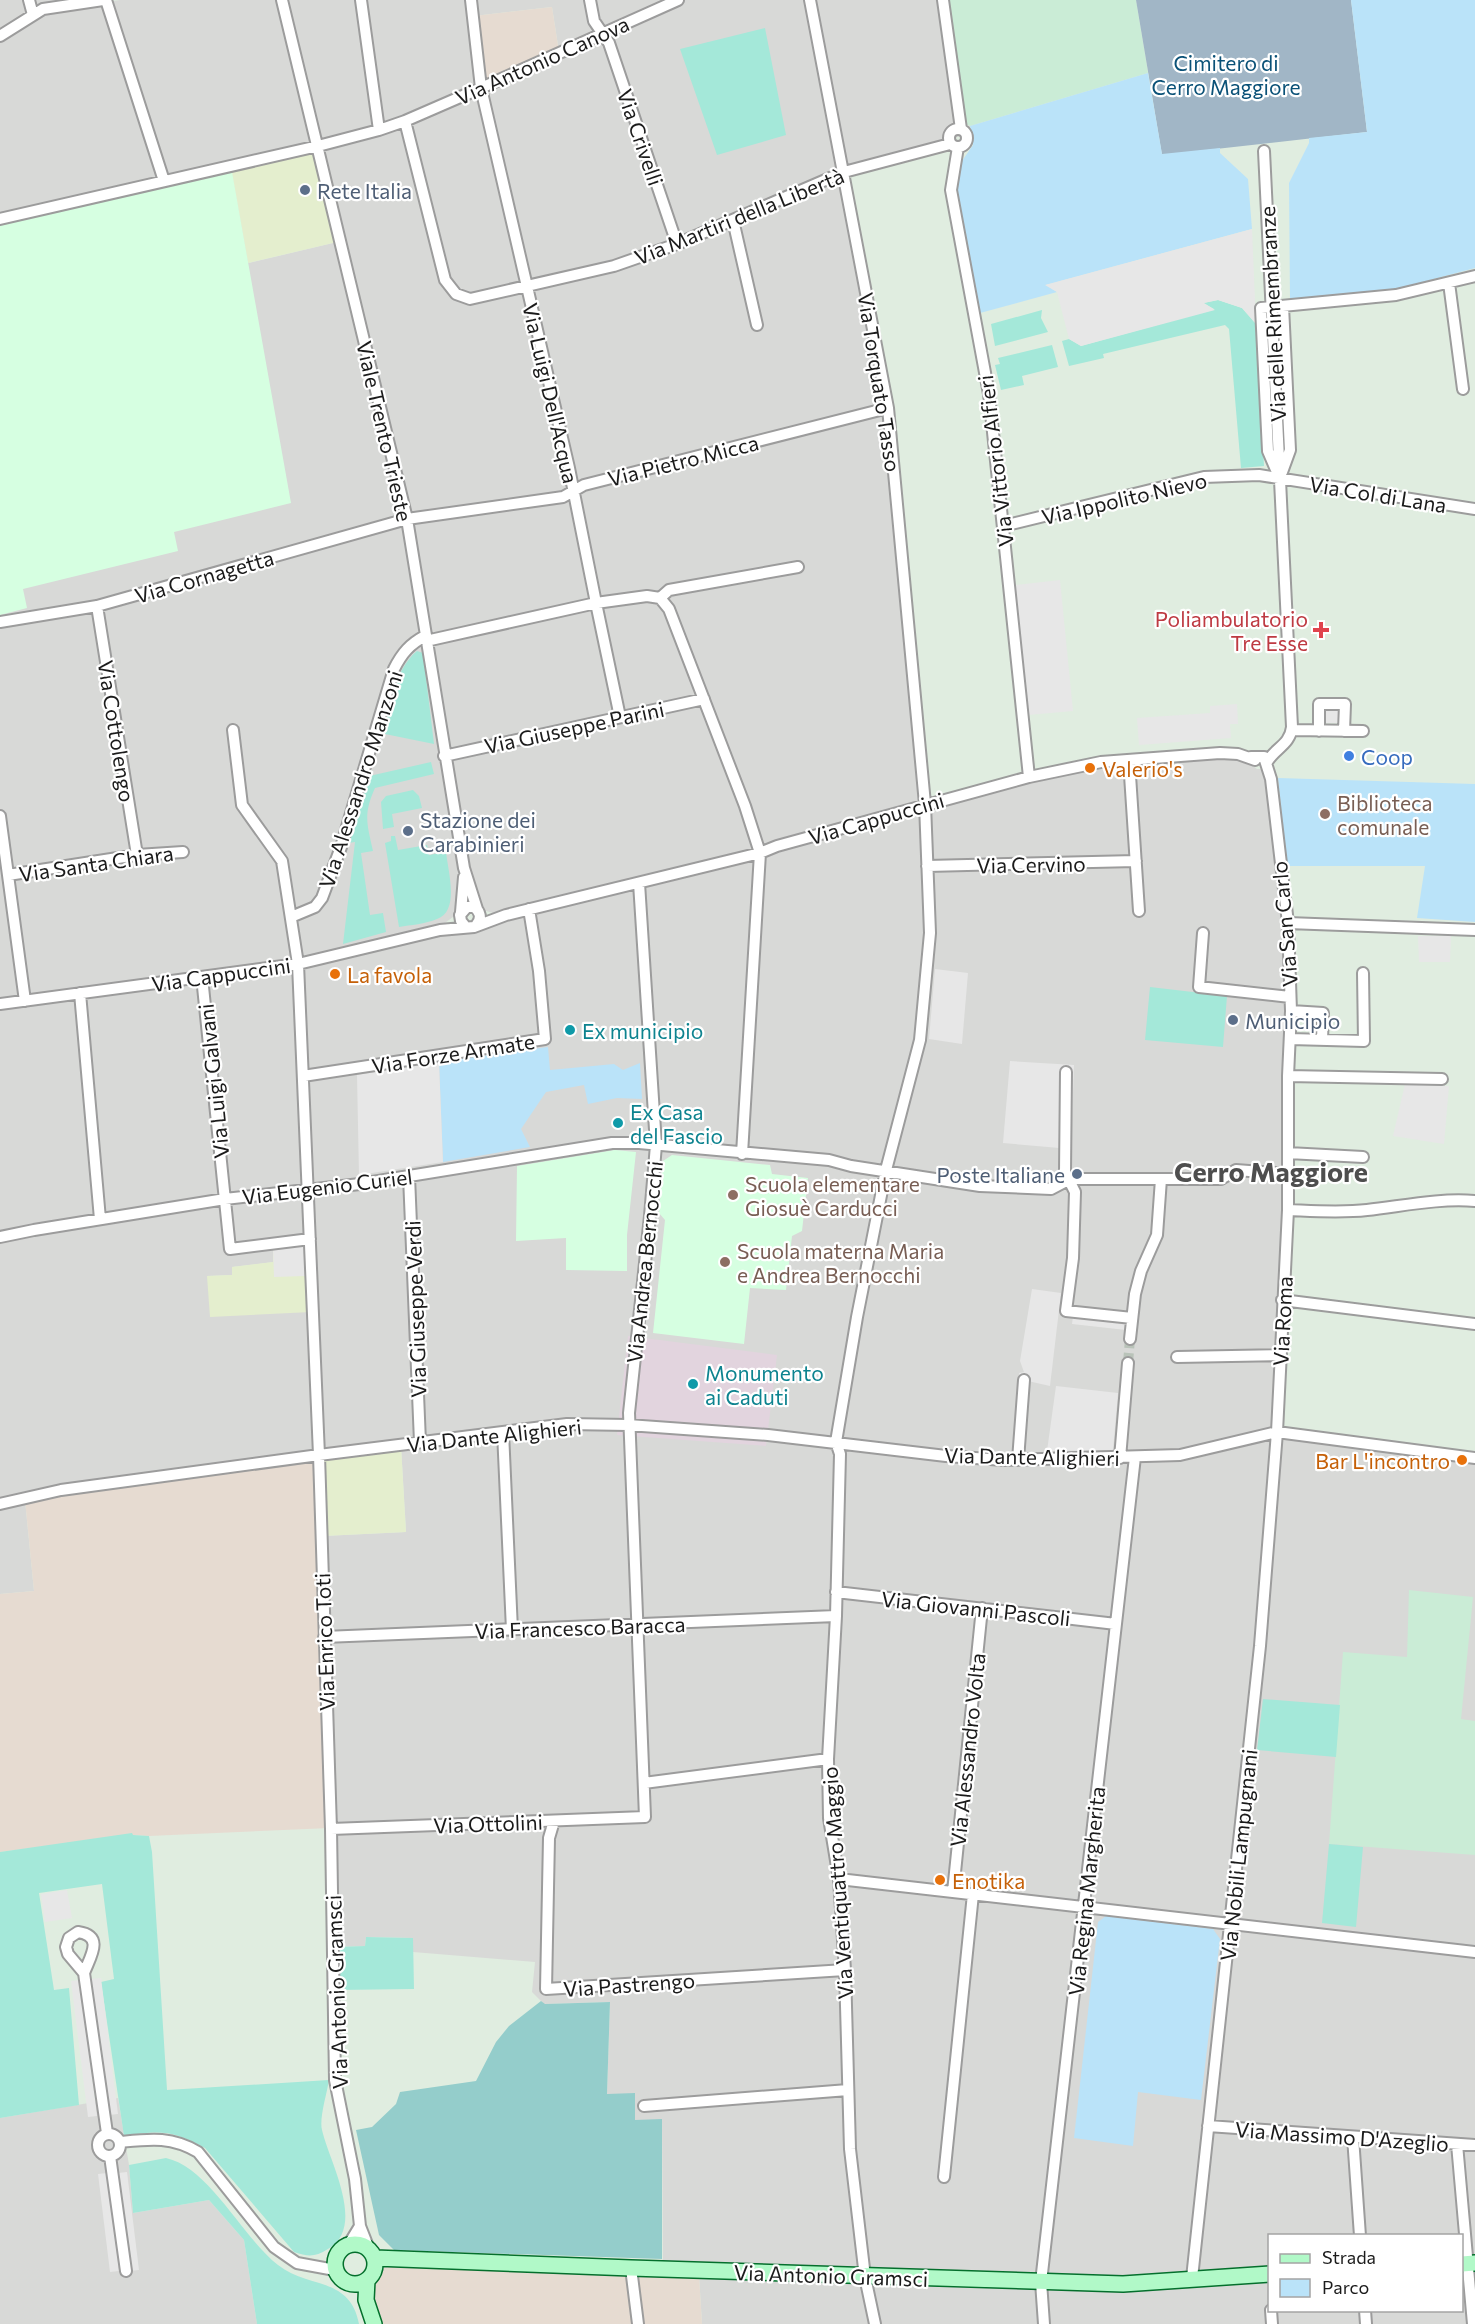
<svg xmlns="http://www.w3.org/2000/svg" width="1475" height="2324" font-family="Commissioner,sans-serif">
  <style>
    .residential { fill: #d8d9d7 }
    .commercial { fill: #e4eece }
    .industrial { fill: #e6dbd1 }
    .education { fill: #d6ffe1 }
    .farmland { fill: #caecd6 }
    .grass { fill: #a4e8d9 }
    .forest { fill: #94cdcb }
    .cemetery { fill: #a1b6c6 }
    .park { fill: #bae3f9 }
    .parking { fill: #e7e7e7 }
    .plaza { fill: #e2d4de }
    .lines { fill: none; stroke-linecap: round; stroke-linejoin: round }
    .street-tunnel { stroke: #b9c3b9; stroke-width: 10; stroke-dasharray: 10 5; stroke-linecap: butt }
    .street-casing { stroke: #9c9c9c; stroke-width: 14 }
    .secondary-casing { stroke: #046f2c; stroke-width: 18 }
    .street { stroke: #fff; stroke-width: 10 }
    .secondary { stroke: #b1f9c8; stroke-width: 15 }
    .service-dot { fill: #5c6f8a; stroke: #fff; stroke-width: 2 }
    .health-dot { fill: #e0444e; stroke: #fff; stroke-width: 2 }
    .shop-dot { fill: #3f7fe0; stroke: #fff; stroke-width: 2 }
    .food-dot { fill: #e8710a; stroke: #fff; stroke-width: 2 }
    .education-dot { fill: #8d6e63; stroke: #fff; stroke-width: 2 }
    .culture-dot { fill: #0f9aa8; stroke: #fff; stroke-width: 2 }
    .labels { text-anchor: middle; dominant-baseline: central; stroke-width: 4.5; stroke-linejoin: round; paint-order: stroke }
    .street-label { font-size: 21px; fill: #1b1b1b; stroke: #fff }
    .park-label { font-size: 21px; fill: #0a5177; stroke: #fff }
    .service-label { font-size: 21px; fill: #4e5e75; stroke: #fff; text-anchor: start }
    .health-label { font-size: 21px; fill: #be3a42; stroke: #fff; text-anchor: end }
    .shop-label { font-size: 21px; fill: #366cbe; stroke: #fff; text-anchor: start }
    .food-label { font-size: 21px; fill: #c56008; stroke: #fff; text-anchor: start }
    .education-label { font-size: 21px; fill: #785e54; stroke: #fff; text-anchor: start }
    .culture-label { font-size: 21px; fill: #0d838f; stroke: #fff; text-anchor: start }
    .district-label { font-size: 27px; font-weight: bold; fill: #4e4e4e; stroke: #fff }
  </style>
  <rect width="100%" height="100%" fill="#e0ede0"/>
  <path class="residential" d="M 0,0 L 85,0 L 43,6 L 0,33 Z
    M 120,0 L 280,0 L 316,149 L 249,263 L 337,242 L 403,517 L 461,867 L 457,914 L 438,928 L 295,962 L 0,1002 L 0,39 L 44,11 Z
    M 284,0 L 673,0 L 559,52 L 552,7 L 474,16 L 482,87 L 404,120 L 318,145 Z
    M 682,0 L 807,0 L 887,406 L 563,495 L 409,516 L 319,148 L 378,131 Z
    M 810,0 L 948,0 L 966,124 L 970,126 L 971,134 L 930,143 L 844,171 Z
    M 887,410 L 923,803 L 777,844 L 507,913 L 493,913 L 479,909 L 467,867 L 409,521 L 564,498 L 585,487 Z
    M 1238,755 L 1257,769 L 1264,769 L 1270,778 L 1289,995 L 1276,1430 L 1183,1452 L 1005,1457 L 632,1423 L 321,1452 L 301,966 L 923,806 L 1101,764 Z
    M 296,967 L 308,1241 L 274,1262 L 232,1267 L 232,1275 L 207,1276 L 311,1312 L 316,1452 L 0,1501 L 0,1007 Z
    M 567,1427 L 834,1443 L 839,1454 L 826,1756 L 862,2273 L 663,2267 L 662,2120 L 635,2120 L 607,2094 L 610,2002 L 544,2004 L 532,1992 L 535,1962 L 413,1952 L 413,1938 L 366,1937 L 365,1946 L 336,1947 L 323,1536 L 406,1532 L 401,1446 Z
    M 1275,1434 L 1229,1921 L 841,1877 L 831,1819 L 838,1444 L 945,1458 L 1165,1458 Z
    M 1279,1434 L 1475,1460 L 1475,1948 L 1233,1921 Z
    M 25,1500 L 34,1591 L 0,1594 L 0,1506 Z
    M 841,1881 L 1475,1953 L 1475,2261 L 1462,2262 L 1462,2236 L 1270,2236 L 1269,2272 L 1124,2282 L 867,2275 L 852,2150 Z
    M 118,2098 L 129,2165 L 133,2213 L 209,2200 L 244,2240 L 257,2324 L 0,2324 L 0,2118 Z
    M 1475,2265 L 1475,2324 L 702,2324 L 699,2275 L 867,2278 L 1269,2276 L 1270,2310 L 1462,2310 L 1462,2266 Z"/>
  <path class="commercial" d="M 316,149 L 337,242 L 248,263 L 231,169 Z
    M 308,1241 L 311,1312 L 210,1317 L 207,1276 L 232,1275 L 232,1267 L 273,1262 L 273,1246 Z
    M 401,1446 L 406,1532 L 323,1536 L 321,1456 Z"/>
  <path class="industrial" d="M 552,7 L 559,52 L 482,87 L 474,16 Z
    M 316,1457 L 330,1828 L 149,1836 L 133,1835 L 0,1852 L 0,1594 L 34,1591 L 25,1500 Z
    M 416,2262 L 699,2275 L 702,2324 L 376,2324 L 371,2281 L 378,2269 Z"/>
  <path class="education" d="M 232,172 L 291,503 L 174,532 L 178,551 L 23,589 L 27,608 L 0,615 L 0,225 Z
    M 615,1150 L 636,1152 L 627,1235 L 627,1271 L 566,1270 L 566,1238 L 516,1241 L 517,1166 Z
    M 672,1155 L 770,1165 L 772,1174 L 808,1178 L 802,1231 L 792,1236 L 786,1290 L 750,1288 L 744,1344 L 653,1333 L 665,1220 L 659,1213 L 663,1161 Z"/>
  <path class="farmland" d="M 948,0 L 1136,0 L 1148,73 L 970,126 L 966,124 Z
    M 1409,1590 L 1473,1597 L 1461,1719 L 1475,1721 L 1475,1855 L 1329,1844 L 1343,1652 L 1407,1657 Z"/>
  <path class="grass" d="M 765,28 L 786,135 L 717,155 L 680,49 Z
    M 1218,300 L 1242,308 L 1256,324 L 1264,466 L 1241,468 L 1229,329 L 1225,325 L 1103,354 L 1104,358 L 1069,366 L 1062,341 L 1069,339 L 1081,346 L 1214,309 L 1203,303 Z
    M 1042,310 L 1041,318 L 1048,332 L 995,346 L 991,324 Z
    M 1052,345 L 1058,367 L 1022,376 L 1024,385 L 1001,390 L 995,365 L 1000,364 L 998,358 Z
    M 417,651 L 423,653 L 434,744 L 380,733 C 389,707 395,669 417,651 Z
    M 431,762 L 434,774 L 375,788 C 363,815 367,823 373,851 L 361,853 L 370,915 L 383,913 L 386,932 L 343,944 L 355,842 L 348,843 L 365,777 Z
    M 413,790 L 419,796 L 422,808 L 392,814 L 394,827 L 383,829 L 381,802 L 386,796 Z
    M 391,836 L 395,836 L 398,850 L 427,845 L 429,855 L 446,852 C 448,871 460,911 437,919 C 425,924 411,925 399,927 L 385,843 L 391,841 Z
    M 1150,987 L 1227,996 L 1223,1047 L 1145,1040 Z
    M 1263,1699 L 1340,1705 L 1336,1757 L 1257,1750 Z
    M 132,1833 L 133,1835 L 149,1836 L 152,1852 L 167,2090 L 329,2080 C 327,2093 319,2119 322,2130 C 329,2161 367,2227 328,2249 C 315,2257 309,2257 294,2252 L 205,2148 C 172,2130 161,2130 124,2136 L 101,1982 L 114,1979 L 102,1884 L 39,1893 L 54,1990 L 69,1988 L 79,2105 L 0,2118 L 0,1852 Z
    M 1329,1844 L 1363,1847 L 1356,1927 L 1322,1923 Z
    M 366,1937 L 413,1938 L 414,1989 L 337,1990 L 336,1947 L 365,1946 Z
    M 166,2158 C 210,2168 241,2236 278,2265 C 308,2289 350,2276 359,2324 L 257,2324 L 244,2240 L 209,2200 L 133,2213 L 129,2165 Z"/>
  <path class="forest" d="M 541,2001 L 545,2004 L 610,2002 L 607,2094 L 635,2093 L 635,2120 L 662,2119 L 662,2259 L 394,2250 L 379,2235 L 356,2130 L 372,2127 L 396,2104 L 400,2092 L 476,2081 L 496,2042 L 509,2026 Z"/>
  <path class="cemetery" d="M 1136,0 L 1351,0 L 1367,132 L 1162,155 Z"/>
  <path class="park" d="M 1351,0 L 1475,0 L 1475,268 L 1393,290 L 1290,300 L 1289,183 L 1309,143 L 1309,138 L 1367,132 Z
    M 1148,73 L 1162,154 L 1220,148 L 1220,153 L 1248,179 L 1252,229 L 1046,285 L 1057,292 L 980,313 L 953,174 L 973,145 L 970,126 Z
    M 1278,778 L 1475,784 L 1475,922 L 1417,918 L 1425,866 L 1287,866 Z
    M 548,1047 L 550,1070 L 614,1064 L 623,1070 L 640,1063 L 642,1099 L 617,1098 L 588,1104 L 584,1085 L 546,1092 L 521,1129 L 530,1147 L 443,1162 L 439,1062 Z
    M 1106,1916 L 1213,1929 L 1220,1939 L 1201,2100 L 1138,2092 L 1133,2146 L 1074,2138 L 1098,1922 Z"/>
  <path class="parking" d="M 1252,229 L 1256,324 L 1242,308 L 1218,300 L 1204,303 L 1215,310 L 1081,346 L 1069,339 L 1057,292 L 1045,285 Z
    M 1060,580 L 1073,711 L 1028,715 L 1015,585 Z
    M 1237,704 L 1238,724 L 1230,724 L 1231,738 L 1139,745 L 1137,718 L 1210,713 L 1210,706 Z
    M 1319,704 L 1345,704 L 1345,723 L 1319,723 Z
    M 1418,936 L 1451,936 L 1450,962 L 1419,962 Z
    M 935,969 L 968,973 L 962,1044 L 929,1039 Z
    M 1010,1061 L 1074,1065 L 1071,1149 L 1003,1143 Z
    M 439,1062 L 443,1162 L 359,1175 L 357,1075 Z
    M 1405,1084 L 1449,1086 L 1444,1144 L 1393,1136 Z
    M 304,1244 L 305,1276 L 274,1277 L 273,1249 Z
    M 1032,1289 L 1061,1293 L 1050,1386 L 1019,1379 L 1019,1373 L 1024,1372 L 1020,1361 Z
    M 1074,1308 L 1127,1314 L 1126,1330 L 1072,1324 Z
    M 1056,1386 L 1118,1393 L 1113,1450 L 1047,1451 Z
    M 67,1890 L 72,1918 L 45,1922 L 41,1894 Z
    M 101,1978 L 118,2114 L 109,2115 L 91,1979 Z
    M 80,1980 L 97,2116 L 88,2117 L 71,1981 Z
    M 127,2172 L 139,2270 L 130,2271 L 118,2173 Z
    M 107,2173 L 119,2271 L 110,2272 L 98,2174 Z"/>
  <path class="plaza" d="M 628,1336 L 777,1355 L 766,1446 L 617,1435 Z"/>
  <g class="lines">
    <path class="street-tunnel" d="M 1128,1363 L 1130,1339"/>
    <g class="street-casing">
      <path id="street" d="M 29,0 L 33,15
        M 106,0 L 164,181
        M 282,0 L 407,519 L 464,868 L 477,909
        M 361,0 L 379,130
        M 471,0 L 481,88 L 569,468 L 596,603 L 647,596 L 660,598 L 669,609 L 745,806 L 760,853 L 742,1154
        M 590,0 L 594,21 L 609,43 L 677,244
        M 810,0 L 888,408 L 925,804 L 930,933 L 920,1040 L 886,1170 L 857,1317 L 836,1442 L 840,1454 L 836,1616 L 828,1759 L 829,1818 L 839,1879 L 845,1970 L 850,2149 L 865,2277 L 875,2324
        M 943,0 L 961,129
        M 0,36 L 43,9 L 103,0
        M 405,121 L 445,280 L 456,294 L 470,299 L 614,266 L 677,244 L 844,172 L 950,144
        M949 138a9 9 0 1 1 18 0a9 9 0 1 1-18 0Z
        M 958,147 L 951,190 L 989,394 L 1029,777
        M 1264,151 L 1292,727 C 1290,745 1275,748 1267,762
        M 0,219 L 318,146 L 379,130 L 405,121 L 481,88 L 678,0
        M 733,220 L 757,325
        M 1449,283 L 1463,389
        M 1277,472 L 1268,451 L 1261,308 L 1396,295 L 1475,276
        M 1282,472 L 1290,450 L 1283,306
        M 1003,526 L 1204,477 L 1259,475 L 1475,509
        M 660,598 L 669,590 L 798,567
        M 97,606 L 137,855
        M 0,622 L 97,606 L 407,519 L 563,497 L 584,485 L 888,408
        M 426,641 L 596,603 L 620,717
        M 233,730 L 242,805 L 282,861 L 298,964 L 319,1455 L 331,1829 L 335,2080 L 355,2179 L 360,2226 L 369,2249
        M 1292,730 L 1363,731
        M 1319,731 L 1319,704 L 1345,704 L 1344,731
        M 444,756 L 704,699
        M 1129,760 L 1139,911
        M 0,816 L 25,1001
        M 927,866 L 1136,861
        M 8,875 L 137,855 L 183,852
        M 461,912 L 464,877
        M 291,917 L 315,907 L 322,898 L 341,847 L 394,669 C 402,653 410,644 425,636
        M 1288,923 L 1475,930
        M 465,926 L 461,921 L 460,915 L 467,907 L 474,907 C 480,911 482,918 477,924
        M 1203,933 L 1199,987 L 1290,997
        M 202,977 L 230,1249 L 310,1239
        M 80,993 L 100,1219
        M 0,1004 L 298,964 L 440,930 L 474,927 L 506,915 L 760,853 L 777,846 L 1029,777 L 1101,762 L 1220,753 L 1238,754 L 1255,760
        M 1291,1011 L 1323,1013 L 1322,1040
        M 1290,1039 L 1364,1041 L 1363,973
        M 1066,1072 L 1065,1172 L 1075,1192 L 1073,1258 L 1066,1311 L 1132,1318
        M 303,1076 L 545,1039 L 539,971 L 529,909
        M 1288,1076 L 1442,1079
        M 1288,1153 L 1363,1157
        M 409,1176 L 420,1442
        M 1288,1210 C 1314,1211 1341,1213 1367,1210 C 1403,1206 1439,1198 1475,1201
        M 0,1237 L 34,1230 L 225,1199 L 360,1184 L 612,1143 L 639,1143 L 829,1160 L 851,1166 L 980,1186 L 1051,1189 L 1070,1179 L 1221,1179 L 1236,1170 L 1289,1174
        M 1282,1300 L 1475,1324
        M 1130,1339 L 1135,1294 L 1141,1271 L 1157,1235 L 1161,1179
        M 1177,1357 L 1280,1355
        M 503,1432 L 512,1630
        M 1120,1458 L 1128,1363
        M 1018,1460 L 1024,1380
        M 0,1504 L 61,1490 L 319,1455 L 567,1424 L 628,1425 L 768,1435 L 946,1456 L 1004,1460 L 1180,1455 L 1277,1432 L 1475,1458
        M 836,1592 L 1116,1624
        M 324,1637 L 836,1616
        M 644,1783 L 828,1759
        M 554,1821 L 549,1838 L 546,1989 L 845,1970
        M 331,1829 L 645,1817 L 629,1413 L 650,1216 L 656,1145 L 639,883
        M 839,1879 L 1475,1952
        M 953,1892 L 982,1608
        M 84,1973 L 68,1954 L 66,1947 L 69,1938 L 78,1932 C 105,1936 90,1957 84,1973 L 107,2133
        M 644,2106 L 848,2090
        M 1208,2126 L 1475,2145
        M98 2145a11 11 0 1 1 22 0a11 11 0 1 1-22 0Z
        M 1353,2137 L 1360,2236
        M 120,2142 C 150,2139 171,2136 198,2152 L 274,2247 L 297,2263 L 335,2270
        M 1457,2144 L 1473,2324
        M 110,2156 L 126,2271
        M 944,2177 L 973,1894
        M 349,2244 L 360,2226
        M 631,2268 L 638,2324
        M 1192,2278 L 1260,1646 L 1277,1432 L 1288,1210 L 1288,1076 L 1291,1011 L 1288,923 L 1271,779 L 1264,757 L 1251,757
        M 1271,2310 L 1272,2324
        M 1365,2310 L 1366,2324
        M 1044,2324 L 1041,2282 L 1135,1457"/>
    </g>
    <g class="secondary-casing">
      <path id="secondary" d="M335 2264a20 20 0 1 1 40 0a20 20 0 1 1-40 0Z
        M 375,2258 L 631,2268 L 1123,2284 L 1270,2274
        M 1462,2264 L 1475,2263
        M 367,2280 L 366,2300 L 374,2324"/>
    </g>
    <use href="#street" class="street"/>
    <use href="#secondary" class="secondary"/>
  </g>
  <g class="service-dot">
    <circle cx="305" cy="190" r="6"/>
    <circle cx="408" cy="831" r="6"/>
    <circle cx="1233" cy="1020" r="6"/>
    <circle cx="1077" cy="1174" r="6"/>
  </g>
  <path class="health-dot" d="M1318 621h6v6h6v6h-6v6h-6v-6h-6v-6h6z"/>
  <circle class="shop-dot" cx="1349" cy="756" r="6"/>
  <g class="food-dot">
    <circle cx="1090" cy="768" r="6"/>
    <circle cx="335" cy="974" r="6"/>
    <circle cx="1462" cy="1460" r="6"/>
    <circle cx="940" cy="1880" r="6"/>
  </g>
  <g class="education-dot">
    <circle cx="1325" cy="814" r="6"/>
    <circle cx="733" cy="1195" r="6"/>
    <circle cx="725" cy="1262" r="6"/>
  </g>
  <g class="culture-dot">
    <circle cx="570" cy="1030" r="6"/>
    <circle cx="618" cy="1123" r="6"/>
    <circle cx="693" cy="1384" r="6"/>
  </g>
  <g class="labels">
    <g class="street-label">
      <text transform="translate(542 60) rotate(-24)">Via Antonio Canova</text>
      <text transform="translate(641 137) rotate(71)">Via Crivelli</text>
      <text transform="translate(739 216) rotate(-22)">Via Martiri della Libertà</text>
      <text transform="translate(1272 314) rotate(-93)">Via delle Rimembranze</text>
      <text transform="translate(880 382) rotate(81)">Via Torquato Tasso</text>
      <text transform="translate(551 393) rotate(77)">Via Luigi Dell'Acqua</text>
      <text transform="translate(385 431) rotate(77)">Viale Trento Trieste</text>
      <text transform="translate(683 460) rotate(-14)">Via Pietro Micca</text>
      <text transform="translate(995 461) rotate(-97)">Via Vittorio Alfieri</text>
      <text transform="translate(1378 494) rotate(9)">Via Col di Lana</text>
      <text transform="translate(1124 498) rotate(-13)">Via Ippolito Nievo</text>
      <text transform="translate(204 576) rotate(-16)">Via Cornagetta</text>
      <text transform="translate(574 727) rotate(-12)">Via Giuseppe Parini</text>
      <text transform="translate(117 731) rotate(81)">Via Cottolengo</text>
      <text transform="translate(360 779) rotate(-72)">Via Alessandro Manzoni</text>
      <text transform="translate(876 818) rotate(-16)">Via Cappuccini</text>
      <text transform="translate(96 863) rotate(-8)">Via Santa Chiara</text>
      <text transform="translate(1031 864) rotate(-1)">Via Cervino</text>
      <text transform="translate(1284 924) rotate(-95)">Via San Carlo</text>
      <text transform="translate(221 974) rotate(-8)">Via Cappuccini</text>
      <text transform="translate(453 1053) rotate(-9)">Via Forze Armate</text>
      <text transform="translate(213 1081) rotate(-96)">Via Luigi Galvani</text>
      <text transform="translate(327 1186) rotate(-7)">Via Eugenio Curiel</text>
      <text transform="translate(644 1262) rotate(-84)">Via Andrea Bernocchi</text>
      <text transform="translate(415 1309) rotate(-92)">Via Giuseppe Verdi</text>
      <text transform="translate(1282 1321) rotate(-87)">Via Roma</text>
      <text transform="translate(494 1435) rotate(-6)">Via Dante Alighieri</text>
      <text transform="translate(1032 1456) rotate(1)">Via Dante Alighieri</text>
      <text transform="translate(976 1608) rotate(6)">Via Giovanni Pascoli</text>
      <text transform="translate(580 1627) rotate(-2)">Via Francesco Baracca</text>
      <text transform="translate(324 1642) rotate(-92)">Via Enrico Toti</text>
      <text transform="translate(967 1750) rotate(-84)">Via Alessandro Volta</text>
      <text transform="translate(488 1823) rotate(-2)">Via Ottolini</text>
      <text transform="translate(1238 1855) rotate(-84)">Via Nobili Lampugnani</text>
      <text transform="translate(837 1883) rotate(-94)">Via Ventiquattro Maggio</text>
      <text transform="translate(1086 1891) rotate(-84)">Via Regina Margherita</text>
      <text transform="translate(629 1984) rotate(-4)">Via Pastrengo</text>
      <text transform="translate(336 1992) rotate(-92)">Via Antonio Gramsci</text>
      <text transform="translate(1342 2136) rotate(4)">Via Massimo D'Azeglio</text>
      <text transform="translate(831 2275) rotate(2)">Via Antonio Gramsci</text>
    </g>
    <g class="park-label">
      <text x="1226" y="62">Cimitero di<tspan x="1226" dy="24">Cerro Maggiore</tspan></text>
    </g>
    <g class="service-label">
      <text x="317" y="190">Rete Italia</text>
      <text x="420" y="819">Stazione dei<tspan x="420" dy="24">Carabinieri</tspan></text>
      <text x="1245" y="1020">Municipio</text>
      <text x="1065" y="1174" text-anchor="end">Poste Italiane</text>
    </g>
    <g class="health-label">
      <text x="1308" y="618">Poliambulatorio<tspan x="1308" dy="24">Tre Esse</tspan></text>
    </g>
    <g class="shop-label">
      <text x="1361" y="756">Coop</text>
    </g>
    <g class="food-label">
      <text x="1102" y="768">Valerio's</text>
      <text x="347" y="974">La favola</text>
      <text x="1450" y="1460" text-anchor="end">Bar L'incontro</text>
      <text x="952" y="1880">Enotika</text>
    </g>
    <g class="education-label">
      <text x="1337" y="802">Biblioteca<tspan x="1337" dy="24">comunale</tspan></text>
      <text x="745" y="1183">Scuola elementare<tspan x="745" dy="24">Giosuè Carducci</tspan></text>
      <text x="737" y="1250">Scuola materna Maria<tspan x="737" dy="24">e Andrea Bernocchi</tspan></text>
    </g>
    <g class="culture-label">
      <text x="582" y="1030">Ex municipio</text>
      <text x="630" y="1111">Ex Casa<tspan x="630" dy="24">del Fascio</tspan></text>
      <text x="705" y="1372">Monumento<tspan x="705" dy="24">ai Caduti</tspan></text>
    </g>
    <g class="district-label">
      <text x="1271" y="1171">Cerro Maggiore</text>
    </g>
  </g>
  <rect x="1268" y="2234" width="195" height="78" fill="#ffffff" stroke="#a4a4a4" stroke-width="1.5"/>
  <rect x="1280" y="2254" width="30" height="9" fill="#b1f9c8" stroke="#a4a4a4" stroke-width="1.5"/>
  <text x="1322" y="2264" font-size="18" fill="#1b1b1b">Strada</text>
  <rect x="1280" y="2279" width="30" height="18" fill="#bae3f9" stroke="#a4a4a4" stroke-width="1.5"/>
  <text x="1322" y="2294" font-size="18" fill="#1b1b1b">Parco</text>
</svg>
